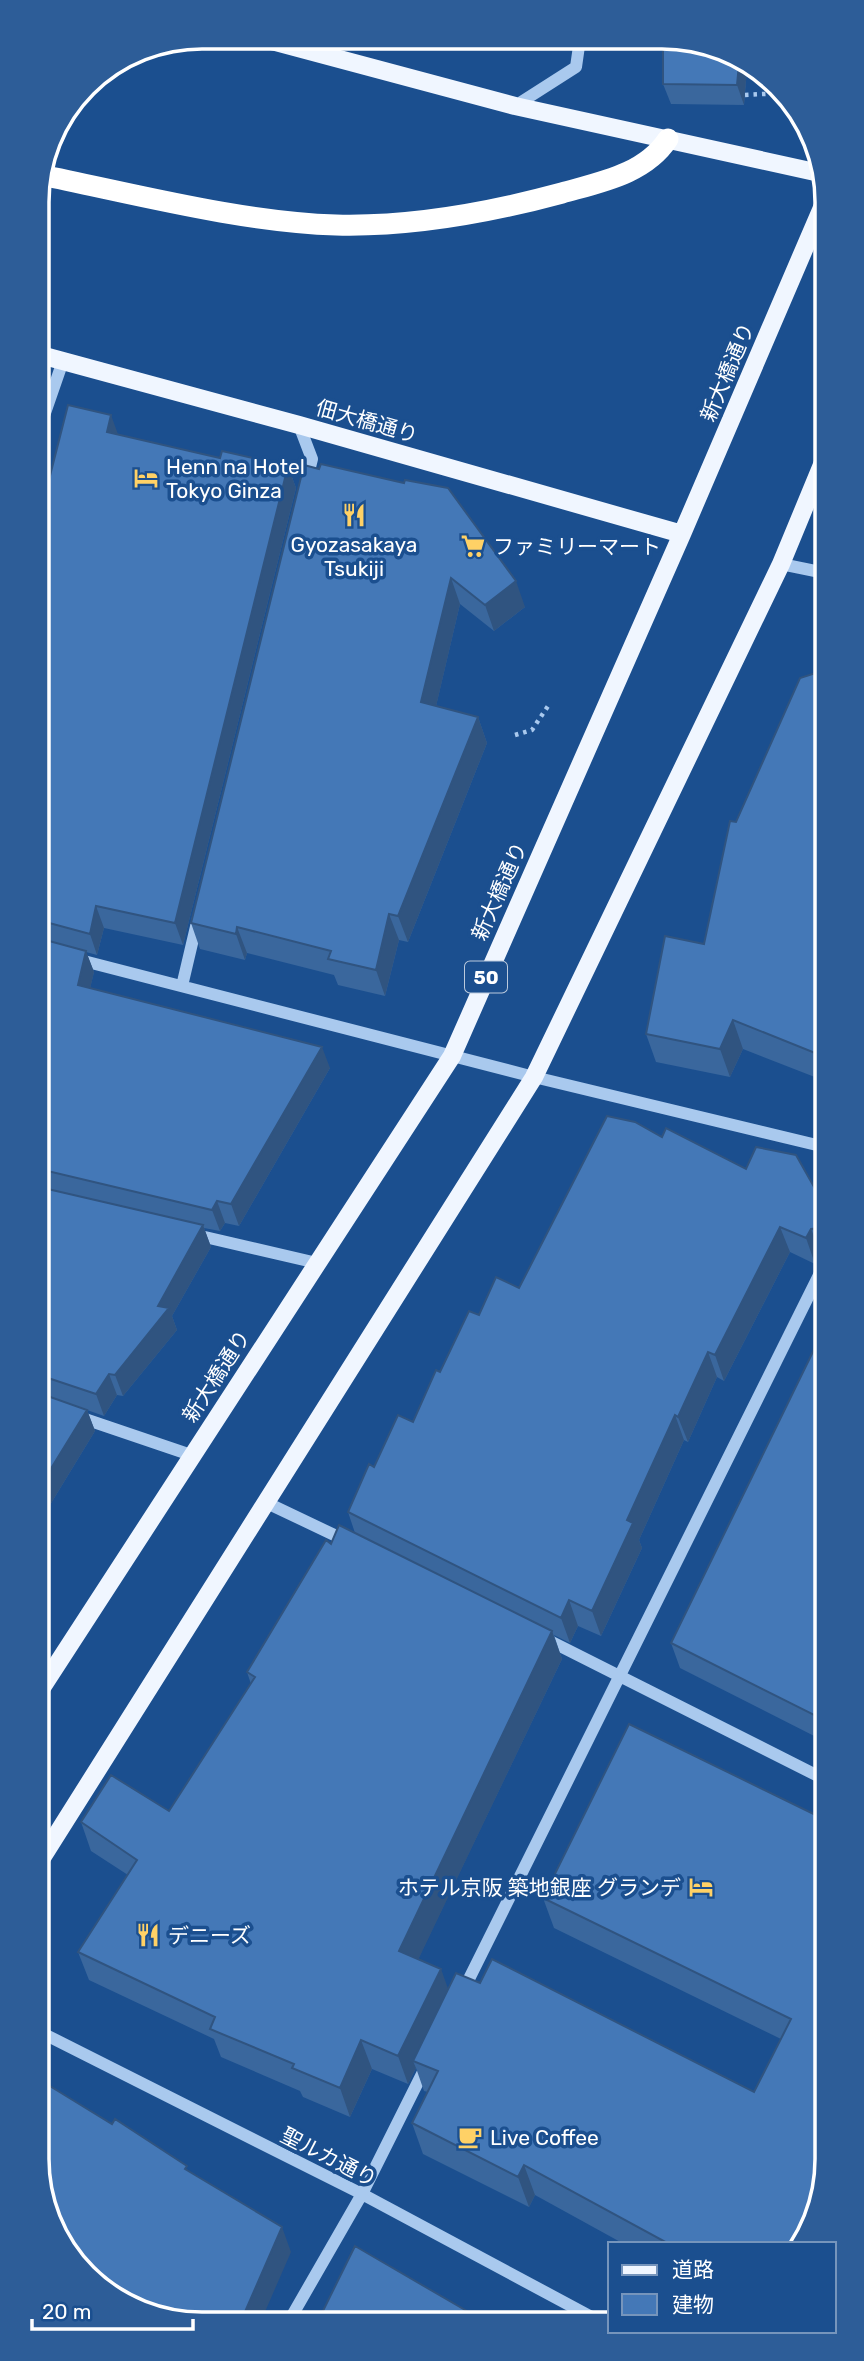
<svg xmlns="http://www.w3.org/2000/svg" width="864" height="2361" font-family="Rubik,'Noto Sans JP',sans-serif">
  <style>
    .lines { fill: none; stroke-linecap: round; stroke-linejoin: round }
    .path { stroke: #a9c9ee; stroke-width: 4.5; stroke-dasharray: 3.5 5; stroke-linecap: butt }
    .minor { stroke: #a9c9ee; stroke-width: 12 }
    .major { stroke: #f0f6ff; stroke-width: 18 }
    .highway { stroke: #fff; stroke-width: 21 }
    .wall { fill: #3a679d }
    .shaded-wall { fill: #305480 }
    .building { fill: #4478b7; stroke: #305480; stroke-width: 2 }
    .labels { text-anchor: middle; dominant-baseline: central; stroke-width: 7; stroke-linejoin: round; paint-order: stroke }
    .shield { fill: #1b4f8f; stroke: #bbcadd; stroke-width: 2 }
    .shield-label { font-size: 19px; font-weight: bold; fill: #fff }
    .street-label { font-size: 21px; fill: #fff; stroke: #1b4f8f }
    .poi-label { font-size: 21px; fill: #fff; stroke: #1b4f8f; text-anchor: start }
    .rim { fill: none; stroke: #fff; stroke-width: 3.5 }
  </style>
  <rect width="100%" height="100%" fill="#1b4f8f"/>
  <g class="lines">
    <path class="path" d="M 745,95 L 783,93
      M 515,735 L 532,730 L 550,703"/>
    <path class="minor" d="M 515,106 L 576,67 L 580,39
      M 299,425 L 312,459 L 306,483
      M 37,436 L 63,361
      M 781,564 L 825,573
      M 76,959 L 534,1077 L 825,1147
      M 182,986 L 198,918
      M 192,1234 L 317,1263
      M 76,1416 L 191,1455
      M 267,1503 L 349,1542
      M 544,1638 L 826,1780
      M 462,1993 L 826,1261
      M 40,2032 L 362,2194 L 599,2321
      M 289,2321 L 362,2194 L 426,2066"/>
    <path class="major" d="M 257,37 L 515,106 L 824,174
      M 37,354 L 299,425 L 682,534
      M 39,1692 L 452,1056 L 682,534 L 824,203
      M 40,1861 L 534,1077 L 781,564 L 824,460"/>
    <path class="highway" d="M 41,175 C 135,194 241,222 336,225 C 413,227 488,213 562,193 C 601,182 645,174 668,139"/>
  </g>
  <path class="wall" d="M 620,40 L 694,40 L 747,68 L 744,105 L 671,104 L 663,84 L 663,47 L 622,44 Z
    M 118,435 L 220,458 L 288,466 L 296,488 L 183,945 L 104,928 L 97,955 L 86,952 L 94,972 L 90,988 L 330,1068 L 239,1226 L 225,1223 L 220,1231 L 204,1228 L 211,1247 L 172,1316 L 177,1330 L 123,1396 L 117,1395 L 104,1416 L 87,1410 L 95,1431 L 39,1523 L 38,523 Z
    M 304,465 L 525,607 L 494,631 L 460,604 L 436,706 L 478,717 L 487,743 L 408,942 L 399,940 L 385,996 L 338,985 L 334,975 L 247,953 L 245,960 L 200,949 L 191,923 Z
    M 825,670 L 825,1081 L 743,1049 L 730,1077 L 656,1062 L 646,1034 L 704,944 L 736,822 Z
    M 662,1137 L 826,1208 L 826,1257 L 824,1254 L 821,1254 L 815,1264 L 790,1252 L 724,1381 L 717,1377 L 688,1442 L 684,1440 L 639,1540 L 642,1548 L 601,1636 L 578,1626 L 570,1643 L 554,1635 L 562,1659 L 418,1959 L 448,1989 L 754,2092 L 781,2039 L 554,1928 L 543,1898 L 826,1820 L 801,2244 L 624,2244 L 535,2195 L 529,2207 L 423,2154 L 412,2123 L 428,2092 L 424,2091 L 416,2068 L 408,2084 L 372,2069 L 350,2117 L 303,2097 L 300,2091 L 221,2057 L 214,2039 L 89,1980 L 78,1952 L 128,1875 L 91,1851 L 81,1822 L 169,1811 L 251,1684 L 247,1672 L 331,1544 L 355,1533 L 348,1512 L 374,1467 L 413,1422 L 440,1372 L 479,1315 L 519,1288 Z
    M 826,1325 L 826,1742 L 680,1668 L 671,1643 Z"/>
  <path class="shaded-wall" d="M 739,64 L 747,68 L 744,105 L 737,85 Z
    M 111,415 L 119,437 L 107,432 Z
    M 288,466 L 296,488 L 183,945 L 175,923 Z
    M 451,578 L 460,604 L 431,728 L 421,702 Z
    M 516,581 L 525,607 L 494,631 L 485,605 Z
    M 478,717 L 487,743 L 408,942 L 398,916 Z
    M 96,906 L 104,928 L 97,955 L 90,934 Z
    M 389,914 L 399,940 L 385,996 L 376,970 Z
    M 237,927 L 247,953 L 245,960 L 236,934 Z
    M 86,951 L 94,972 L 86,1006 L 78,985 Z
    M 733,1020 L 743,1049 L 730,1077 L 720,1049 Z
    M 322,1047 L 330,1068 L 239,1226 L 231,1204 Z
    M 217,1201 L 225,1223 L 220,1231 L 212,1210 Z
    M 203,1225 L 211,1247 L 172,1316 L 177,1330 L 123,1396 L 115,1375 L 158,1306 Z
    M 780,1227 L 790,1252 L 724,1381 L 715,1355 Z
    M 811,1229 L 821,1254 L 815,1264 L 806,1238 Z
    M 708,1352 L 717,1377 L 688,1442 L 678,1417 Z
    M 109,1374 L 117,1395 L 104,1416 L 96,1394 Z
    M 87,1410 L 95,1431 L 39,1523 L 39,1488 Z
    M 675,1415 L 684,1440 L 639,1540 L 642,1548 L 601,1636 L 592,1611 L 627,1520 Z
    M 569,1600 L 578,1626 L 570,1643 L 561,1618 Z
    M 552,1631 L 562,1659 L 409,1979 L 399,1951 Z
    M 441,1969 L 451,1997 L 413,2061 L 416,2068 L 408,2084 L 398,2056 Z
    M 361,2040 L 372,2069 L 350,2117 L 340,2088 Z
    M 524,2165 L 535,2195 L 529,2207 L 518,2177 Z
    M 282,2227 L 291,2252 L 261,2321 L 241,2321 Z"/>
  <path class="building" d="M 663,40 L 694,40 L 739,64 L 737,85 L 663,84 Z
    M 68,405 L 111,415 L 107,432 L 220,458 L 222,451 L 288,466 L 175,923 L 96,906 L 90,934 L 38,920 L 38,523 Z
    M 321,464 L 404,483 L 405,480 L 448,488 L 516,581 L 485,605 L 451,578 L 421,702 L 478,717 L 398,916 L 389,914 L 376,970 L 328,959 L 331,951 L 237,927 L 236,934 L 191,923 L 304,465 L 319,469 Z
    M 825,670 L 825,1057 L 733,1020 L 720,1049 L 646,1034 L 665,936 L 704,944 L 730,821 L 736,822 L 800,678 Z
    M 38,938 L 86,951 L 78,985 L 322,1047 L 231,1204 L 217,1201 L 212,1210 L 39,1169 Z
    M 607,1116 L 635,1122 L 662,1137 L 666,1128 L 746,1169 L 756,1147 L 796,1155 L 826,1208 L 826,1248 L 821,1246 L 825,1234 L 820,1228 L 811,1229 L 806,1238 L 780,1227 L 715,1355 L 708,1352 L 678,1417 L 675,1415 L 627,1520 L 633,1523 L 592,1611 L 569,1600 L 561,1618 L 348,1512 L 369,1464 L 374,1467 L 398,1415 L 413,1422 L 436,1370 L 440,1372 L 469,1311 L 479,1315 L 496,1277 L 519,1288 Z
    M 39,1187 L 203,1225 L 158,1306 L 169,1308 L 115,1375 L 109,1374 L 96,1394 L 39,1375 Z
    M 826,1325 L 826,1721 L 671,1643 Z
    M 39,1393 L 87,1410 L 39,1488 Z
    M 339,1525 L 552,1631 L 399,1951 L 441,1969 L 398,2056 L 361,2040 L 340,2088 L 292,2068 L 294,2064 L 210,2029 L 215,2017 L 78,1952 L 137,1860 L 81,1822 L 111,1775 L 169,1811 L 255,1677 L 247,1672 L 326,1540 L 331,1544 Z
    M 629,1724 L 826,1820 L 827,2169 L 815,2222 L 801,2244 L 669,2244 L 524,2165 L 518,2177 L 412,2123 L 438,2071 L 413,2061 L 456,1973 L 480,1983 L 492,1959 L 754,2092 L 791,2019 L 543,1898 Z
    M 40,2080 L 112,2124 L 115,2119 L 187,2166 L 185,2169 L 282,2227 L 241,2321 L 170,2321 L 86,2276 L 40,2191 Z
    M 355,2246 L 484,2321 L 318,2321 Z"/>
  <defs>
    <g id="hotel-bare" transform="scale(1.89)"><path d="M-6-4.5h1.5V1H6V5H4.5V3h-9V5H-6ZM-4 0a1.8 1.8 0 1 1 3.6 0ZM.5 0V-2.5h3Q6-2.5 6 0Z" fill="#ffd166" stroke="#1b4f8f" stroke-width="2.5" paint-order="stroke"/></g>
    <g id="restaurant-bare" transform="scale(1.89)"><path d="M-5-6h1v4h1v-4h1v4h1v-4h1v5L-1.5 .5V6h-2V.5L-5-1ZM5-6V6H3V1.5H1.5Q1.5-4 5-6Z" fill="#ffd166" stroke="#1b4f8f" stroke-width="2.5" paint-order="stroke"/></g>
    <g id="supermarket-bare" transform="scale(1.89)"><path d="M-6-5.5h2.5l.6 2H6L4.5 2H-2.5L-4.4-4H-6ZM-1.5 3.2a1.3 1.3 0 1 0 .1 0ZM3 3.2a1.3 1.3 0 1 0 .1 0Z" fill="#ffd166" stroke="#1b4f8f" stroke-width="2.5" paint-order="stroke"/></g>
    <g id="cafe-bare" transform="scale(1.89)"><path d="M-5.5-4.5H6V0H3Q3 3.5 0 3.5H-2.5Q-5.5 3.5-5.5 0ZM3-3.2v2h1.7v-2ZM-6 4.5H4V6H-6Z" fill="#ffd166" stroke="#1b4f8f" stroke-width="2.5" paint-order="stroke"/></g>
  </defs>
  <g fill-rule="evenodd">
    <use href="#hotel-bare" x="146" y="478"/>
    <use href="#restaurant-bare" x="354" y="515"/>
    <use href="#supermarket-bare" x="473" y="546"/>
    <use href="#hotel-bare" x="701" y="1887"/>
    <use href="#restaurant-bare" x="148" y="1935"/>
    <use href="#cafe-bare" x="470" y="2137"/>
  </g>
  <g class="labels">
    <rect class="shield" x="465" y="961.5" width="42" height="31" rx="5"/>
    <g class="shield-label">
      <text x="486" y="977">50</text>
    </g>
    <g class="street-label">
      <text transform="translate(727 372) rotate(-67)">新大橋通り</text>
      <text transform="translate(367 421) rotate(16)">佃大橋通り</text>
      <text transform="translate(499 891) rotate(-66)">新大橋通り</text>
      <text transform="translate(216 1376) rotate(-57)">新大橋通り</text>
      <text transform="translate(329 2157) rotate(27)">聖ルカ通り</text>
    </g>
    <g class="poi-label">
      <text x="166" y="466">Henn na Hotel<tspan x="166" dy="24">Tokyo Ginza</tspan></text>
      <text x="354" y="544" text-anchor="middle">Gyozasakaya<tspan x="354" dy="24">Tsukiji</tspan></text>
      <text x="493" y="546">ファミリーマート</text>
      <text x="681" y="1887" text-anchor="end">ホテル京阪 築地銀座 グランデ</text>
      <text x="168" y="1935">デニーズ</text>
      <text x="490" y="2137">Live Coffee</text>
    </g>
  </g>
  <path d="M0 0H864V2361H0ZM202 49H662A153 153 0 0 1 815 202V2159A153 153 0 0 1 662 2312H202A153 153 0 0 1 49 2159V202A153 153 0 0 1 202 49Z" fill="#2d5d98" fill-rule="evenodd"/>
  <path class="rim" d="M202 49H662A153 153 0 0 1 815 202V2159A153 153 0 0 1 662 2312H202A153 153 0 0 1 49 2159V202A153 153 0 0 1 202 49Z"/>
  <rect x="608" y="2242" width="228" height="91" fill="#1b4f8f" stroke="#7695bc" stroke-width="2"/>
  <rect x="622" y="2265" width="35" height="10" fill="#f0f6ff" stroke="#7695bc" stroke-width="2"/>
  <text x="672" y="2277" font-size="21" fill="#ffffff">道路</text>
  <rect x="622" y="2294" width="35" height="21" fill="#4478b7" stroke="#7695bc" stroke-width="2"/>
  <text x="672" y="2312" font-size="21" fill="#ffffff">建物</text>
  <path d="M32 2319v10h161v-10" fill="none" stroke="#ffffff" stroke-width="3.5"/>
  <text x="42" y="2319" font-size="21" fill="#ffffff" stroke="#1b4f8f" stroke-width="5" paint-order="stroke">20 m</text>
</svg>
